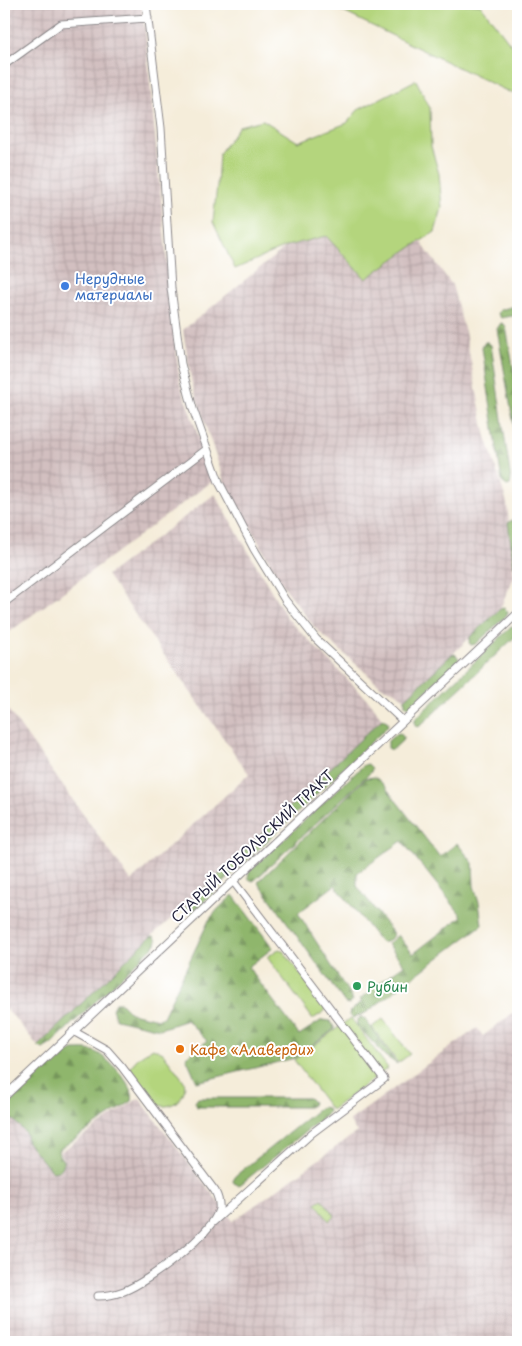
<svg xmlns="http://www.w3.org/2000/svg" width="522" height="1346" font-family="'Playpen Sans',sans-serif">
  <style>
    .industrial { fill: url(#industrial-grid) }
    .green { fill: #b4d57d; stroke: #6b7c5c }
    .forest { fill: url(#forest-firs); stroke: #586c54 }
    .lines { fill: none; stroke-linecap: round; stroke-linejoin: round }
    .minor-casing { stroke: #8c888a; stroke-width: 9 }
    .minor { stroke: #fff; stroke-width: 7 }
    .shop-dot { fill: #3f7fe0; stroke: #fff; stroke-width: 2 }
    .leisure-dot { fill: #2e9e5b; stroke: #fff; stroke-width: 2 }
    .food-dot { fill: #e8710a; stroke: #fff; stroke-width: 2 }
    .labels { text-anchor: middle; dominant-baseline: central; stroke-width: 4; stroke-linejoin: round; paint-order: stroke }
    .shop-label { font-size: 14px; fill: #366cbe; stroke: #fff; text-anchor: start }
    .street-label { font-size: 14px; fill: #22223b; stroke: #fff }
    .leisure-label { font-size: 14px; fill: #27864d; stroke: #fff; text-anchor: start }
    .food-label { font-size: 14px; fill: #c56008; stroke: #fff; text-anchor: start }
  </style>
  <defs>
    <pattern id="industrial-grid" width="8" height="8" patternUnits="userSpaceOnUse" patternTransform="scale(1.25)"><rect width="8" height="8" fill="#d2bfc0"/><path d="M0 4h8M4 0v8" fill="none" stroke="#b4a4a6"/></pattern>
    <pattern id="forest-firs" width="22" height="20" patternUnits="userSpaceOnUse" patternTransform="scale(1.25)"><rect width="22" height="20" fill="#8fb66c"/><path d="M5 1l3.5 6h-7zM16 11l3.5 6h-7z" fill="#74945a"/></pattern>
  </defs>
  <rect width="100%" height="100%" fill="#fff"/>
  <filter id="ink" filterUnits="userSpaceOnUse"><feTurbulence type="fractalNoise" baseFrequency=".02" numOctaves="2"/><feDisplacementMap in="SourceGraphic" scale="10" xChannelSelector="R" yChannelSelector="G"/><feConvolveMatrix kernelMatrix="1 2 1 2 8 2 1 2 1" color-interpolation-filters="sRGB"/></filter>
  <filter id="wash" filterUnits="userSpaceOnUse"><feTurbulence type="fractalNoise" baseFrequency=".0096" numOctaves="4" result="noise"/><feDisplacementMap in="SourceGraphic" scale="20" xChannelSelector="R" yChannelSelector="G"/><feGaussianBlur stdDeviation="1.12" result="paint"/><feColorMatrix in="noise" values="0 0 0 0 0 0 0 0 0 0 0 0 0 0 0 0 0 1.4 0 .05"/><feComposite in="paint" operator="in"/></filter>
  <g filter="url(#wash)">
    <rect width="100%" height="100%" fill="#f5edda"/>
    <path class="industrial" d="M 4,4 L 141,4 L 145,30 L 170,295 L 180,384 L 214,480 L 4,636 Z
      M 326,236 L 366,279 L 420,241 L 452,285 L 465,332 L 485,433 L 507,503 L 514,577 L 500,609 L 405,699 L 393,690 L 382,687 L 315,628 L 283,585 L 224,481 L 192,384 L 183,330 L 287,246 Z
      M 215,494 L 287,618 L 371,703 L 382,719 L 187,905 L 150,937 L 38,1046 L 7,1009 L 4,1011 L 4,704 L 131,881 L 249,774 L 107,575 Z
      M 518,1009 L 518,1342 L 4,1342 L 4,1125 L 11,1120 L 14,1120 L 26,1135 L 52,1172 L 60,1171 L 64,1163 L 60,1152 L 139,1098 L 233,1221 L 357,1132 L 349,1121 L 477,1028 L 483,1036 Z"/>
    <path class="green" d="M 327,4 L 480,4 L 518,54 L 518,94 L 509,92 Z
      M 416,80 L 430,108 L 431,146 L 439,174 L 442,208 L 435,232 L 402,253 L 366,279 L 326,236 L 287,246 L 235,269 L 213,222 L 217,186 L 219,154 L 239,126 L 263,120 L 298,142 L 347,123 L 358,110 Z
      M 280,949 L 284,952 L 325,1007 L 325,1011 L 313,1019 L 267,957 L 277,950 Z
      M 351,1018 L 388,1068 L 331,1110 L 294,1060 Z
      M 383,1019 L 410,1054 L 398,1063 L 372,1027 Z
      M 153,1048 L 163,1053 L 184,1081 C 189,1097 169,1113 155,1103 L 132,1073 L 130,1067 L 139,1057 Z
      M 322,1199 L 335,1216 L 329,1221 L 316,1203 Z"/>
    <path class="forest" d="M 518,305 L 518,315 L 501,318 L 498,314 L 500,310 Z
      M 501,323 L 504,324 L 506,327 L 518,395 L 518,449 L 497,329 Z
      M 485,342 L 488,342 L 491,345 L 511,480 L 510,485 L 507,486 L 502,482 L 482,347 Z
      M 512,520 L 516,522 L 518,532 L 518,570 L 514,566 L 508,523 Z
      M 504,608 L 508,612 L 506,616 L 476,644 L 471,645 L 469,643 L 470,637 L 500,609 Z
      M 515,626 L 518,629 L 518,634 L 421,725 L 419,727 L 415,726 L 415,719 L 511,627 Z
      M 455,654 L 459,658 L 457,662 L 411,706 L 409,707 L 405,705 L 405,699 L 451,655 Z
      M 382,719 L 387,721 L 388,723 L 387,727 L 193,912 L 191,913 L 186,912 L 185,910 L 187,905 Z
      M 400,733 L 404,738 L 402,741 L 392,750 L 388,748 L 388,741 L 396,734 Z
      M 368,764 L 372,768 L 371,772 L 256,879 L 253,881 L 249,879 L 248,877 L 249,872 L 364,765 Z
      M 375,777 L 383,784 L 440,857 L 457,843 L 473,863 L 474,886 L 479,902 L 482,925 L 367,1012 L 353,1018 L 350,1016 L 350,1012 L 362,1002 L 360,999 L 370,992 L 369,990 L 404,965 L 388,944 L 398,935 L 413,954 L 462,916 L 402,841 L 357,873 L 357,886 L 392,932 L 393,935 L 389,941 L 381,943 L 335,885 L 298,913 L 352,998 L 352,1001 L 349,1004 L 345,1003 L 258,882 L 366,778 Z
      M 233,895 L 273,948 L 248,967 L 299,1035 L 322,1020 L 330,1021 L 334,1027 L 333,1030 L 295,1058 L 197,1082 L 186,1057 L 207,1041 L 187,1020 L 160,1029 L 116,1019 L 112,1009 L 115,1003 L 121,1003 L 131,1013 L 158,1019 L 163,1017 L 209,920 L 218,909 Z
      M 154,936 L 157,940 L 156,944 L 51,1044 L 43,1049 L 38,1046 L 150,937 Z
      M 361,1017 L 365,1019 L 397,1064 L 385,1056 L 357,1025 L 357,1020 Z
      M 73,1050 C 80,1050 86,1049 93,1051 C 106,1055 137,1087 132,1101 L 58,1150 L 59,1155 L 64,1162 C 62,1170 60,1171 52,1172 L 27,1142 L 26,1134 L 14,1120 L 11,1120 L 4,1125 L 4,1110 C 25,1089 46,1063 73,1050 Z
      M 198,1098 L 309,1098 L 313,1102 L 312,1105 L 308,1107 L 197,1107 L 195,1102 Z
      M 321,1107 L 327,1108 L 328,1111 L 326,1115 L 241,1184 L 238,1185 L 234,1183 L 233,1181 L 235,1176 Z"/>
  </g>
  <g filter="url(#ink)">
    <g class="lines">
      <g class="minor-casing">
        <path id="minor" d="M 146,4 L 161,128 L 171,288 L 181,364 L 193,409 L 219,482 L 254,549 L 285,600 L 316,639 L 403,721
          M 4,65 L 61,24 L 148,18
          M 4,603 L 207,449
          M 73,1031 L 107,1050 L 122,1067 L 215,1191 C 218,1197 220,1202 219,1209 C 213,1234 148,1282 124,1291 C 116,1294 107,1296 98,1296
          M 4,1097 L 518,613
          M 212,1223 L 312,1133 L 384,1079 L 233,881"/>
      </g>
      <use href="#minor" class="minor"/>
    </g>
  </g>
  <circle class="shop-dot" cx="65" cy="286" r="5"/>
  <circle class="leisure-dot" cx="357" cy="986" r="5"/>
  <circle class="food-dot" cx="180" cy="1049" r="5"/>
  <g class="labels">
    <g class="shop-label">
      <text x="75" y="278">Нерудные<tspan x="75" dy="16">материалы</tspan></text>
    </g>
    <g class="street-label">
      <text transform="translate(252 846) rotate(-43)">СТАРЫЙ ТОБОЛЬСКИЙ ТРАКТ</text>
    </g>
    <g class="leisure-label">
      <text x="367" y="986">Рубин</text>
    </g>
    <g class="food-label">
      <text x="190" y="1049">Кафе «Алаверди»</text>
    </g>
  </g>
  <rect width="522" height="1346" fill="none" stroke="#fff" stroke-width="20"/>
</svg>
